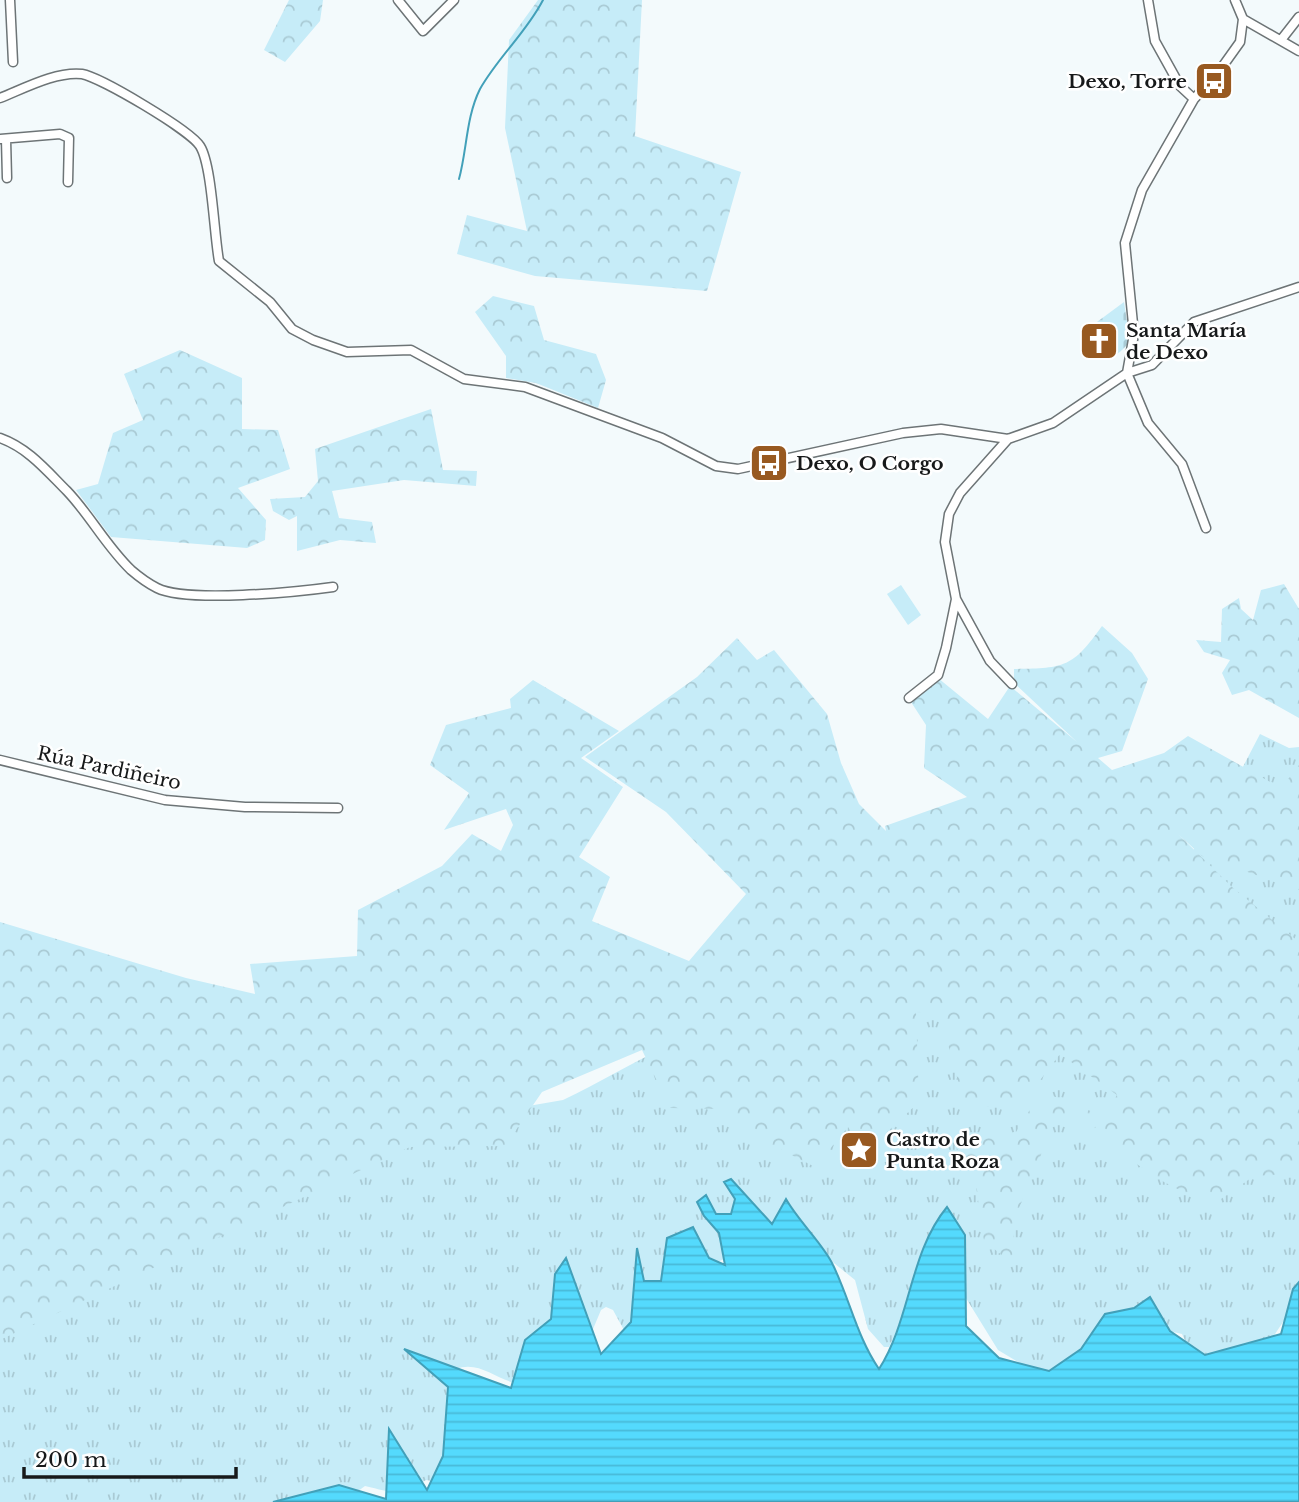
<svg xmlns="http://www.w3.org/2000/svg" width="1299" height="1502" font-family="'Libre Baskerville',serif">
  <style>
    .grass { fill: url(#grass-tufts) }
    .forest { fill: url(#forest-crowns) }
    .cemetery { fill: url(#cemetery-stones) }
    .garden { fill: #c6ecf8 }
    .water { fill: url(#water-rules); stroke: #42a0b9; stroke-width: 2 }
    .lines { fill: none; stroke-linecap: round; stroke-linejoin: round }
    .stream { stroke: #42a0b9; stroke-width: 2 }
    .minor-casing { stroke: #6d7476; stroke-width: 11 }
    .minor { stroke: #fff; stroke-width: 8 }
    .labels { text-anchor: middle; dominant-baseline: central; stroke-width: 5; stroke-linejoin: round; paint-order: stroke }
    .poi-label { font-size: 19px; font-weight: bold; fill: #17191a; stroke: #fff; text-anchor: start }
    .street-label { font-size: 19px; fill: #17191a; stroke: #fff }
  </style>
  <defs>
    <pattern id="grass-tufts" width="24" height="20" patternUnits="userSpaceOnUse" patternTransform="scale(1.75)"><rect width="24" height="20" fill="#c6ecf8"/><path d="M3 7l-1-3M5 7V3M7 7l1-3M15 17l-1-3M17 17v-4M19 17l1-3" fill="none" stroke="#a9cad4"/></pattern>
    <pattern id="forest-crowns" width="20" height="18" patternUnits="userSpaceOnUse" patternTransform="scale(1.75)"><rect width="20" height="18" fill="#c6ecf8"/><path d="M2 6a3 3 0 1 1 6 0M12 15a3 3 0 1 1 6 0" fill="none" stroke="#a9cad4"/></pattern>
    <pattern id="cemetery-stones" width="16" height="16" patternUnits="userSpaceOnUse" patternTransform="scale(1.75)"><rect width="16" height="16" fill="#c6ecf8"/><path d="M2 7V4a2 2 0 0 1 4 0v3zM10 15v-3a2 2 0 0 1 4 0v3z" fill="#a9cad4"/></pattern>
    <pattern id="water-rules" width="6" height="5" patternUnits="userSpaceOnUse" patternTransform="scale(1.75)"><rect width="6" height="5" fill="#54dafd"/><path d="M0 2.5h6" fill="none" stroke="#48bad8"/></pattern>
  </defs>
  <rect width="100%" height="100%" fill="#f3fafc"/>
  <path class="grass" d="M 1260,734 L 1289,748 L 1299,747 L 1299,1298 L 1267,1346 L 1241,1365 L 1191,1353 L 1182,1334 L 1165,1330 L 1057,1375 L 1030,1369 L 998,1350 L 961,1290 L 911,1299 L 889,1347 L 884,1347 L 868,1329 L 855,1280 L 783,1222 L 765,1222 L 724,1259 L 663,1287 L 631,1343 L 613,1310 L 606,1307 L 601,1310 L 588,1341 L 520,1384 C 497,1381 480,1360 456,1369 L 470,1411 L 432,1481 L 426,1480 C 400,1497 395,1493 365,1486 L 343,1502 L 0,1502 L 0,1196 L 563,1100 C 599,1083 632,1062 669,1046 L 1190,858 L 1196,845 L 1208,834 Z"/>
  <path class="forest" d="M 289,0 L 323,0 L 320,21 L 285,62 L 264,50 Z
    M 538,0 L 642,0 L 635,136 L 741,172 L 707,291 L 535,276 L 457,254 L 467,215 L 527,231 L 505,128 L 509,40 Z
    M 493,296 L 534,306 L 544,340 L 596,354 L 606,380 L 598,408 L 536,383 L 506,378 L 506,356 L 475,312 Z
    M 180,350 L 242,378 L 242,429 L 278,430 L 290,469 L 238,488 L 266,520 L 265,540 L 247,548 L 111,537 L 76,490 L 98,484 L 113,433 L 143,420 L 124,374 Z
    M 431,409 L 443,470 L 477,471 L 476,486 L 404,480 L 332,491 L 339,518 L 372,522 L 376,543 L 340,540 L 297,551 L 297,516 L 289,520 L 273,511 L 270,499 L 305,497 L 318,481 L 315,449 Z
    M 1284,584 L 1299,609 L 1299,718 L 1249,690 L 1232,695 L 1222,673 L 1230,660 L 1204,652 L 1196,640 L 1221,642 L 1222,609 L 1239,598 L 1241,609 L 1253,620 L 1261,590 Z
    M 1102,626 L 1132,653 L 1148,679 L 1122,751 L 1098,758 L 1112,770 L 1164,753 L 1188,736 L 1281,788 L 1299,765 L 1299,890 L 1202,856 L 1178,834 L 1232,887 L 1299,942 L 1299,1145 L 1288,1174 L 1254,1176 L 1211,1206 L 1164,1182 L 1091,1134 L 1117,1095 L 1060,1054 L 1025,1100 L 966,1110 L 937,1004 L 939,1013 L 916,1012 L 919,1102 L 865,1153 L 848,1127 L 815,1167 L 762,1140 L 724,1109 L 670,1108 L 642,1050 L 542,1092 L 505,1146 L 410,1147 L 0,1340 L 0,922 L 186,978 L 255,994 L 250,964 L 357,956 L 358,910 L 442,866 L 472,834 L 501,851 L 513,825 L 506,809 L 444,830 L 469,793 L 430,765 L 446,725 L 511,708 L 510,699 L 533,680 L 619,731 L 581,758 L 623,787 L 579,857 L 610,877 L 592,921 L 689,961 L 746,894 L 666,812 L 585,757 L 697,677 L 737,638 L 757,660 L 774,650 L 827,714 L 841,763 L 859,804 L 886,831 L 885,826 L 967,797 L 924,768 L 926,725 L 911,702 L 938,678 L 988,719 L 1010,686 L 1077,742 L 1014,683 L 1014,669 C 1065,668 1072,668 1102,626 Z
    M 1053,1096 L 1093,1112 L 1087,1123 L 1057,1116 L 1015,1218 L 1012,1263 L 984,1241 L 975,1179 L 955,1145 L 1016,1132 L 1031,1108 Z"/>
  <path class="cemetery" d="M 1124,302 L 1130,341 C 1117,359 1098,367 1080,350 L 1082,333 Z"/>
  <path class="garden" d="M 901,585 L 921,615 L 908,625 L 887,594 Z"/>
  <path class="water" d="M 731,1179 L 772,1224 L 786,1199 C 799,1222 824,1245 833,1265 C 850,1300 857,1337 879,1369 C 911,1319 909,1253 947,1207 L 965,1235 L 966,1326 L 999,1358 L 1049,1371 L 1081,1349 L 1105,1314 L 1134,1308 L 1150,1297 L 1170,1331 L 1205,1355 L 1281,1334 L 1293,1289 L 1299,1282 L 1299,1502 L 273,1502 L 339,1485 L 386,1499 L 389,1429 L 427,1490 L 443,1456 L 448,1387 L 404,1349 L 511,1388 L 525,1340 L 551,1319 L 555,1274 L 566,1258 L 601,1354 L 631,1322 L 637,1248 L 644,1281 L 661,1281 L 667,1238 L 693,1227 L 709,1258 L 725,1265 L 719,1233 L 704,1216 L 697,1202 L 706,1195 L 716,1214 L 731,1214 L 735,1199 L 724,1182 Z"/>
  <g class="lines">
    <path class="stream" d="M 459,179 C 467,150 466,117 480,89 C 498,57 526,33 543,0"/>
    <g class="minor-casing">
      <path id="minor" d="M 10,0 L 13,62
        M 398,0 L 423,31 L 454,0
        M 1148,0 L 1155,41 L 1180,86 L 1194,99
        M 1243,19 L 1299,51
        M 1281,40 L 1299,17
        M 0,98 C 23,89 56,71 82,74 C 100,77 190,130 200,146 C 212,165 214,234 219,261 L 270,302 L 292,329 L 313,340 L 347,352 L 411,350 L 464,379 L 525,387 L 662,438 L 716,466 L 738,469 L 903,433 L 941,429 L 1008,439 L 1053,423 L 1127,373 L 1134,334 L 1125,243 L 1142,190 L 1194,99 L 1220,70 L 1240,42 L 1243,19 L 1235,0
        M 0,139 L 60,134 L 69,138 L 68,182
        M 6,139 L 7,178
        M 0,438 C 28,448 46,470 67,491 C 90,515 106,546 131,570 C 138,576 149,584 157,588 C 187,603 297,592 333,587
        M 1206,528 L 1182,464 L 1148,423 L 1127,373 L 1152,365 L 1194,322 L 1299,287
        M 956,599 L 990,661 L 1012,684
        M 909,698 L 938,675 L 946,648 L 956,599 L 945,542 L 949,514 L 960,493 L 1008,439
        M 0,760 L 165,800 L 245,807 L 338,808"/>
    </g>
    <use href="#minor" class="minor"/>
  </g>
  <defs>
    <g id="bus-square" transform="scale(2.0125)"><rect x="-9" y="-9" width="18" height="18" rx="4" fill="#985920" stroke="#fff"/><path d="M-5-6H5V4H4V6H2V4H-2V6H-4V4H-5ZM-3.5-4V0h7V-4ZM-3.5 1.2v1.5H-2V1.2ZM2 1.2v1.5H3.5V1.2Z" fill="#fff"/></g>
    <g id="church-square" transform="scale(2.0125)"><rect x="-9" y="-9" width="18" height="18" rx="4" fill="#985920" stroke="#fff"/><path d="M-1.2-6h2.4v3.5h3.3v2.4h-3.3V6h-2.4V-.1h-3.3v-2.4h3.3Z" fill="#fff"/></g>
    <g id="sight-square" transform="scale(2.0125)"><rect x="-9" y="-9" width="18" height="18" rx="4" fill="#985920" stroke="#fff"/><path d="M0-6L1.8-2.2L6-1.7L2.9 1.2L3.7 5.4L0 3.3L-3.7 5.4L-2.9 1.2L-6-1.7L-1.8-2.2Z" fill="#fff"/></g>
  </defs>
  <g fill-rule="evenodd">
    <use href="#bus-square" x="1214" y="81"/>
    <use href="#church-square" x="1099" y="341"/>
    <use href="#bus-square" x="769" y="463"/>
    <use href="#sight-square" x="859" y="1150"/>
  </g>
  <g class="labels">
    <g class="poi-label">
      <text x="1187" y="81" text-anchor="end">Dexo, Torre</text>
      <text x="1126" y="330">Santa María<tspan x="1126" dy="22">de Dexo</tspan></text>
      <text x="796" y="463">Dexo, O Corgo</text>
      <text x="886" y="1139">Castro de<tspan x="886" dy="22">Punta Roza</tspan></text>
    </g>
    <g class="street-label">
      <text transform="translate(109 768) rotate(12)">Rúa Pardiñeiro</text>
    </g>
  </g>
  <path d="M24 1467v10h212v-10" fill="none" stroke="#17191a" stroke-width="3.5"/>
  <text x="35" y="1467" font-size="21" fill="#17191a" stroke="#ffffff" stroke-width="5" paint-order="stroke">200 m</text>
</svg>
